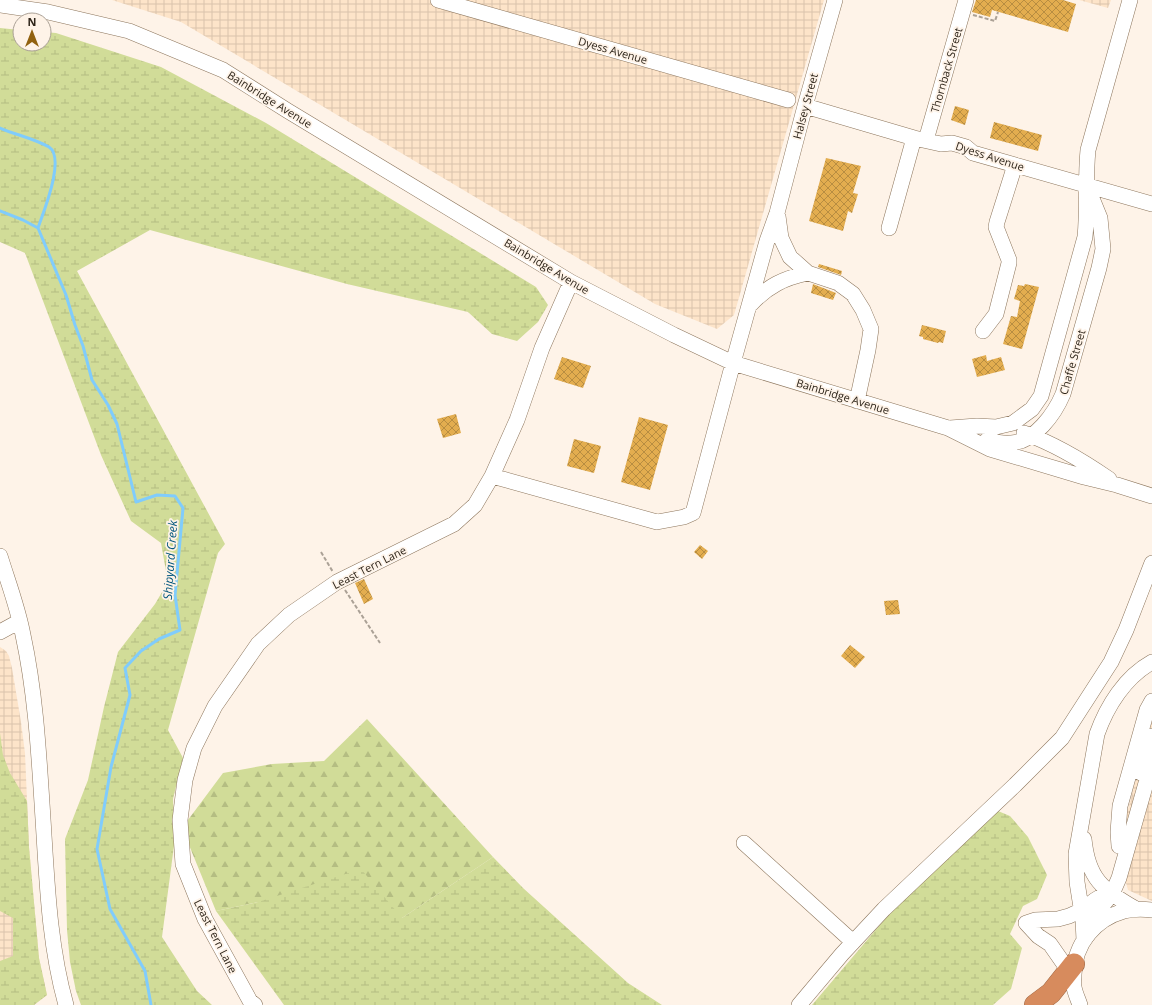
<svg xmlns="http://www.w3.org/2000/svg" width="1152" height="1005" font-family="'Open Sans',sans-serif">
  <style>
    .industrial { fill: url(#industrial-grid) }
    .forest { fill: url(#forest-firs) }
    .wetland { fill: url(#wetland-marsh) }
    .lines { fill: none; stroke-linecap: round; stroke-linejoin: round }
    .stream { stroke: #80ccfc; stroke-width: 3 }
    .building { fill: url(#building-cross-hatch) }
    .minor-casing { stroke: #8d765d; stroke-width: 16 }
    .highway-casing { stroke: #9c6745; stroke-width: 22 }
    .path { stroke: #aba196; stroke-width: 2; stroke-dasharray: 4 2; stroke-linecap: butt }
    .minor { stroke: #fff; stroke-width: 15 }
    .highway { stroke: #d78b5d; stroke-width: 21 }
    .labels { text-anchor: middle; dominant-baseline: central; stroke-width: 3.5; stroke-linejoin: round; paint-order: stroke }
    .street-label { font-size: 11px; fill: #2d2419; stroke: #fef3e8 }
    .water-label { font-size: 12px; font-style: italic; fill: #04577d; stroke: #fef3e8 }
  </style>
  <defs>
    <pattern id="industrial-grid" width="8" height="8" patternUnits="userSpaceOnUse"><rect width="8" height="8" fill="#fde4c9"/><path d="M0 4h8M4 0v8" fill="none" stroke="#d9c3ac"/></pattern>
    <pattern id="forest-firs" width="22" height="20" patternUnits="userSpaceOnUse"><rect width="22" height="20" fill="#d1dc98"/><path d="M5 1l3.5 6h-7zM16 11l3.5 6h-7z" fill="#b4bd82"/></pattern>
    <pattern id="wetland-marsh" width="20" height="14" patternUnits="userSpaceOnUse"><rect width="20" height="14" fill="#d1dc98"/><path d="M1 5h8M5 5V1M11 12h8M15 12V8" fill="none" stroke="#b4bd82"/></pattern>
    <pattern id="building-cross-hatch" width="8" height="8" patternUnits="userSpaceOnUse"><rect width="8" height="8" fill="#e3ad4f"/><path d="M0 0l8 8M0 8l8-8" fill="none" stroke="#b88d41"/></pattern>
  </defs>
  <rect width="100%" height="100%" fill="#fef3e8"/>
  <path class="industrial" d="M 112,0 L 824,0 L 734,315 L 717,329 L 655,304 L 181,22 Z
    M 1079,0 L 1111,0 L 1108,8 Z
    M 0,647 L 6,651 L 9,656 L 12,668 L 21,722 L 25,753 L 29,847 L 39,958 L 47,995 L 34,1005 L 0,1005 Z
    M 1152,718 L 1152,901 L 1128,890 L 1117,851 Z"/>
  <path class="forest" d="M 367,719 L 493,857 L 402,918 L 258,902 L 216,911 L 182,828 L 223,773 L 272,764 L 324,761 Z"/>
  <path class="wetland" d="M 0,28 L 20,30 L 20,44 L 44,44 L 44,32 L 56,33 L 161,67 L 266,123 L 536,287 L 548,305 L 538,322 L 517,341 L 492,334 L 468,312 L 347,284 L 150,230 L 77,271 L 225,544 L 218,553 L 168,730 L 183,758 L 173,799 L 175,838 L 162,937 L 197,991 L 212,1005 L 81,1005 L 76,991 L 70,962 L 67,930 L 65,839 L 88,780 L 104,707 L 118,652 L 155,604 L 168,582 L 161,543 L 131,521 L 101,455 L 25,253 L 0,242 Z
    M 0,733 L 3,755 L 10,773 L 27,801 L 29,847 L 39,958 L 47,995 L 34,1005 L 0,1005 L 0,961 L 13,956 L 13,918 L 0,911 Z
    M 998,811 L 1010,816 L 1028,837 L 1047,875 L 1037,899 L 1023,906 L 1010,934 L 1022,948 L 1011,989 L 993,1005 L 812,1005 L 890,913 Z
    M 493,857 L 523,888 L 628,983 L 662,1005 L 284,1005 L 216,911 L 258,902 L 361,869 L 402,918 Z"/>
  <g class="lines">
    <path class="stream" d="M 0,128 C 16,135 33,138 49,147 C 66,158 43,213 38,228 L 66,295 L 75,325 L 83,346 L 92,380 L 108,405 L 117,424 L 136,502 L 157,495 L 175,496 L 183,508 L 175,595 L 180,630 L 159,639 L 141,651 L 125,668 L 130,695 L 111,767 L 97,849 L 110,909 L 145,971 L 151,1005
      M 0,211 L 23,220 L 38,228"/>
  </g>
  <path class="building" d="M 976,0 L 1063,0 L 1076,4 L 1068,32 L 992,10 L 990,17 L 972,12 Z
    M 955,106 L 969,110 L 965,125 L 951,120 Z
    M 994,122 L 1042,135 L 1038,151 L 990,138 Z
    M 826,158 L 861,166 L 853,193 L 858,194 L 852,213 L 848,211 L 843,231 L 809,221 Z
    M 819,264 L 842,271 L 841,275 L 818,267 Z
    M 813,284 L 836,293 L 833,300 L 811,293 Z
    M 1025,284 L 1039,287 L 1022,349 L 1003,344 L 1011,316 L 1017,317 L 1020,301 L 1014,299 L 1018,285 L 1024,286 Z
    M 922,325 L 946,331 L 943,343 L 939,342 L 938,343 L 923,339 L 923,337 L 919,336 Z
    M 986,355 L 987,361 L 1001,357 L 1005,370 L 977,377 L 972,359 Z
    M 562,357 L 591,366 L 583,388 L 554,379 Z
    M 456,414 L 461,433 L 443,438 L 437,419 Z
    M 639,417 L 668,425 L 650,490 L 621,482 Z
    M 574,439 L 601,446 L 594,473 L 567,466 Z
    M 700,545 L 708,551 L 702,559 L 694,552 Z
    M 364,579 L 373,599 L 364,604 L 355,583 Z
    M 898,600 L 900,614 L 886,615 L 884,601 Z
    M 850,645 L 865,657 L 855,668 L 841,656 Z"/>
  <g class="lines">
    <g class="minor-casing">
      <path id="minor" d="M 438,0 L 788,100
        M 0,5 L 48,12 L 129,31 L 223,70 L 288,111 L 571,282 L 674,335 L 733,363 L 948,428 L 990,449 L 1084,477 L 1117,485 L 1152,496
        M 805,106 L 914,138 L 941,144 L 952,143 L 966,147 L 973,153 L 1152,204
        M 926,140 L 966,0
        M 778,216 L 781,238 L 790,257 L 808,273 L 838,283 L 853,294 L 863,310 L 871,329 L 868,350 L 857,401
        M 889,228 L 914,138
        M 751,304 C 768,286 784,278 808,273
        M 983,331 L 996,314 L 1009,263 L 1009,260 L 996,227 L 997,222 L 1015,165
        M 950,428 L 977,426 L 996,427 L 1013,423 L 1032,409 L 1041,396 L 1085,237 C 1088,208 1085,179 1088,150 L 1130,0
        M 1024,433 C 1055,444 1083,461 1109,479
        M 987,440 C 995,442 1003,444 1011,443 C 1035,442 1055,413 1063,394 L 1099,268 L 1103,249 L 1100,218 L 1089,191
        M 492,476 L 657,522 L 684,517 L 693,513 L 733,363 L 767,241 L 777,213 L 805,106 L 835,0
        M 0,556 C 8,582 18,608 23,635 C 36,695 39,757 43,819 C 47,881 49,945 66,1005
        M 0,632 L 20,621
        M 1141,773 L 1152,736
        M 1084,839 C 1088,879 1102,889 1136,909
        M 744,843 L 853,942
        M 1119,846 L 1118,832 L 1120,806 L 1147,710 L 1152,701
        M 1088,935 L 1102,906 L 1112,894 L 1119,878 L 1152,762
        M 1084,940 L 1083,920 L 1077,882 L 1076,854 L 1097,734 C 1107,706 1125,677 1152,662
        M 1073,977 L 1050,944 L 1038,936 L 1026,923 L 1035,920 L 1058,919 L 1069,916 L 1082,910 L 1095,900 L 1105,894 L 1111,894
        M 255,1005 L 250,1001 L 205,919 L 183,864 L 180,820 L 185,780 L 194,748 L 215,706 L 258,644 L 289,615 L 337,582 L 454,524 L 475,505 L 492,476 L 517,420 L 542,348 L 571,282
        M 799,1005 L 842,954 L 884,909 L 1015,785 L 1062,738 L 1111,662 L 1126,630 L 1152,563
        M 1080,1005 C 1078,999 1075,993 1074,987 C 1073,983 1074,979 1074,975 C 1074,944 1095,919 1124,911 C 1133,909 1143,909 1152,910"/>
    </g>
    <g class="highway-casing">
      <path id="highway" d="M 1035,1005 L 1051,993 L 1074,964"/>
    </g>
    <path class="path" d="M 973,15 L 995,21 L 998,12
      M 321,552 L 333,572
      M 345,590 L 380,643"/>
    <use href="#minor" class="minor"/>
    <use href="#highway" class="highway"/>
  </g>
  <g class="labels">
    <g class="street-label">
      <text transform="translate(613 50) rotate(16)">Dyess Avenue</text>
      <text transform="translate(946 70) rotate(-74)">Thornback Street</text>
      <text transform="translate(270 99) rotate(32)">Bainbridge Avenue</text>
      <text transform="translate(805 106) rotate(-75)">Halsey Street</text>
      <text transform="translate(990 156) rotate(18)">Dyess Avenue</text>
      <text transform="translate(547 266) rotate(31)">Bainbridge Avenue</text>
      <text transform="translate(1072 362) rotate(-74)">Chaffe Street</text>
      <text transform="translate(843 396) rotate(17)">Bainbridge Avenue</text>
      <text transform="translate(369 567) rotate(-27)">Least Tern Lane</text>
      <text transform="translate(216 936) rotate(63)">Least Tern Lane</text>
    </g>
    <g class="water-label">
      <text transform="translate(170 560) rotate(-86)">Shipyard Creek</text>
    </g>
  </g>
  <g transform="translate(32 32)"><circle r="19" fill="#fef3e8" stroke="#aaa095"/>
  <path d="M0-3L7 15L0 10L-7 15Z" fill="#91610f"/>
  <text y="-6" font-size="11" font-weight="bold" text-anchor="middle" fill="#2d2419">N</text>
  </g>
</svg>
